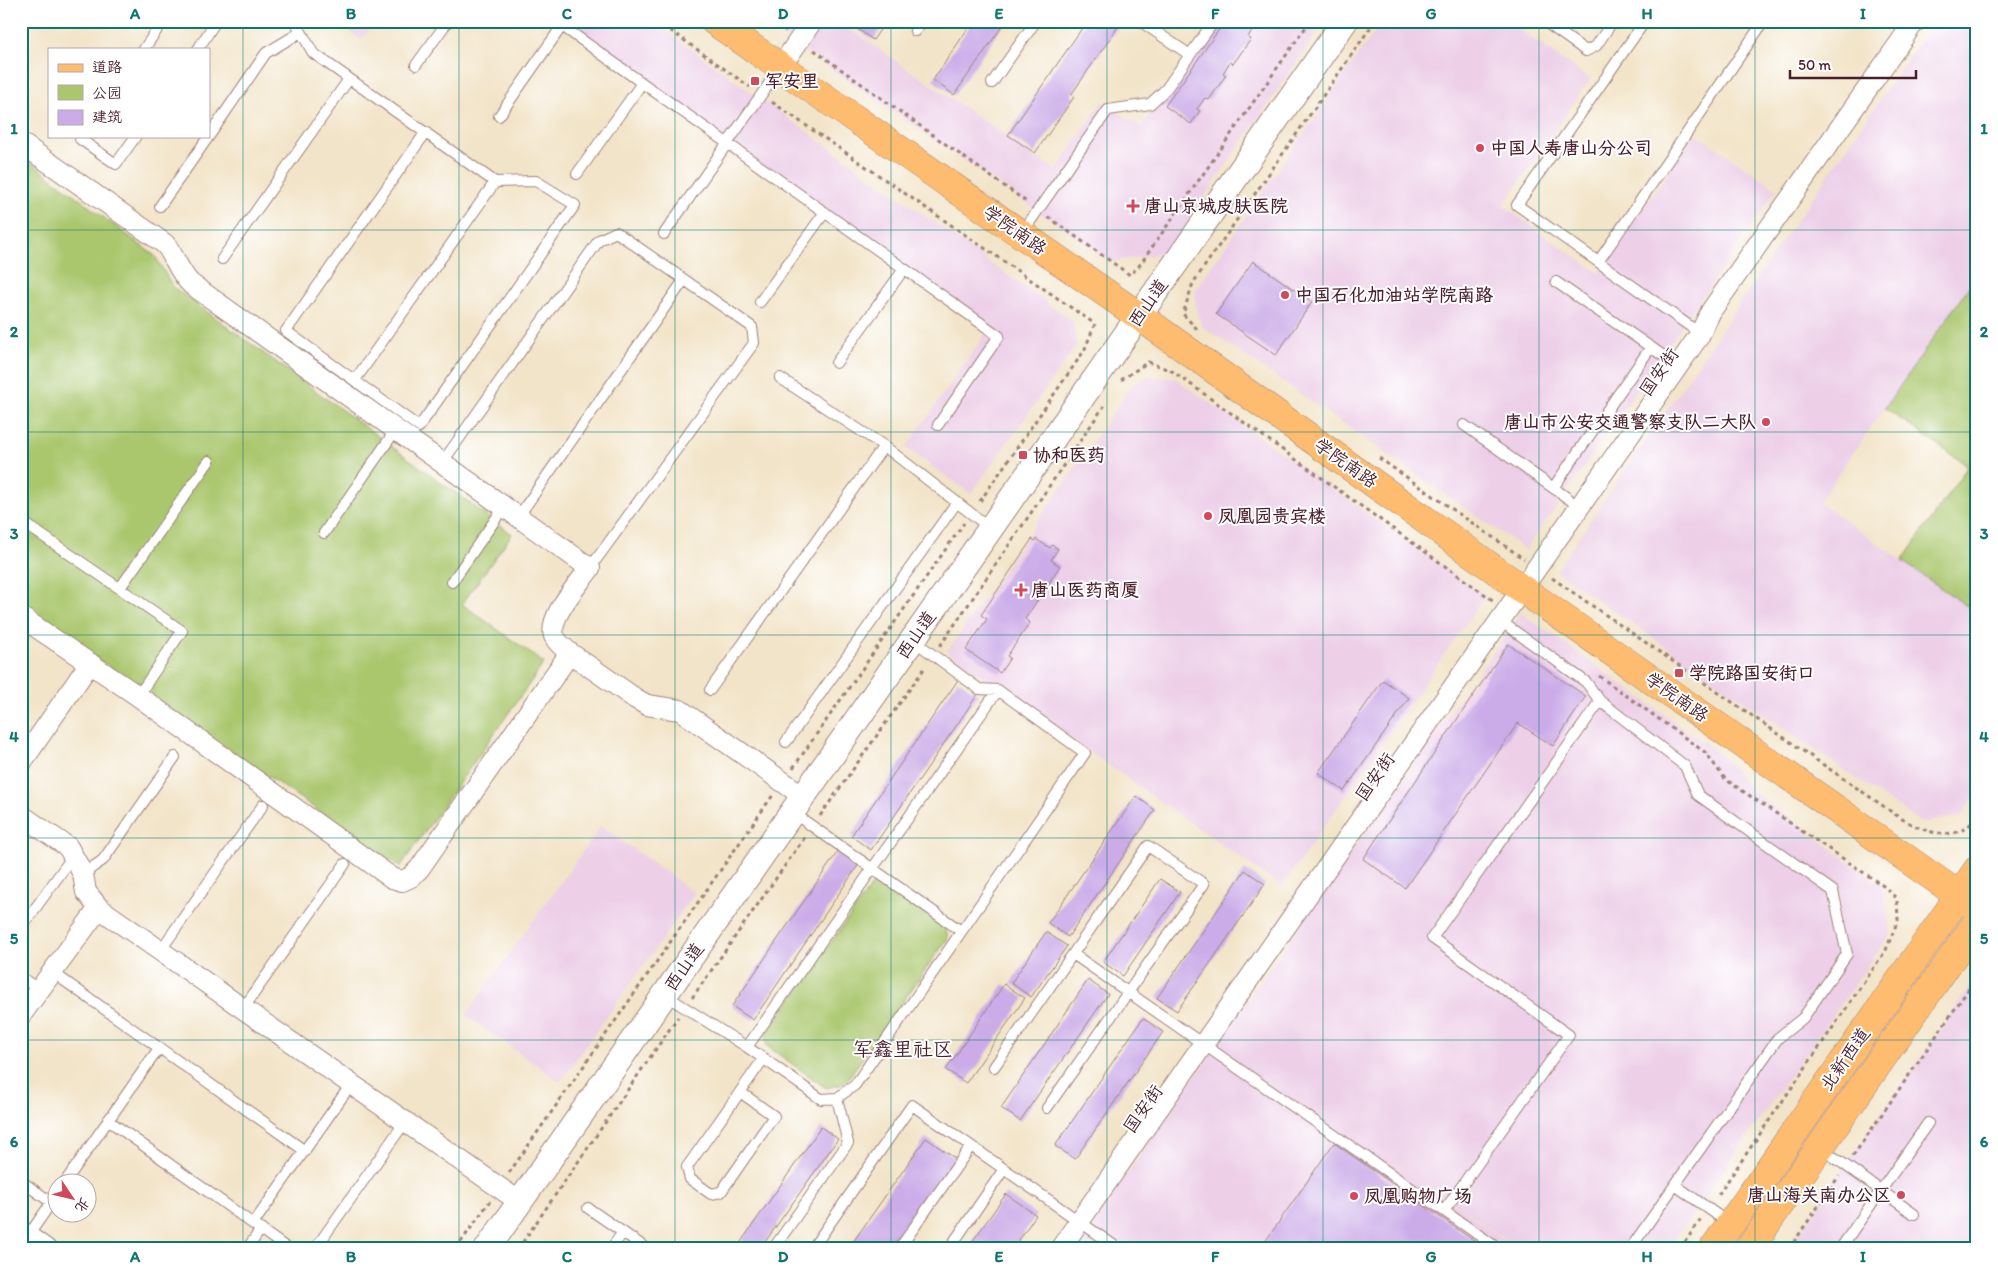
<svg xmlns="http://www.w3.org/2000/svg" width="1998" height="1270" font-family="Itim,'LXGW WenKai TC',sans-serif">
  <style>
    .built { fill: #edd0e8 }
    .green { fill: #aac76e; stroke: #7a734c }
    .building { fill: #cbace8 }
    .lines { fill: none; stroke-linecap: round; stroke-linejoin: round }
    .service-casing { stroke: #9e827a; stroke-width: 12 }
    .minor-casing { stroke: #9e827a; stroke-width: 22 }
    .tertiary-casing { stroke: #9e827a; stroke-width: 27 }
    .primary-casing { stroke: #9e827a; stroke-width: 29 }
    .path { stroke: #9e827a; stroke-width: 3; stroke-dasharray: 4 4; stroke-linecap: butt }
    .service { stroke: #fff; stroke-width: 10 }
    .minor { stroke: #fff; stroke-width: 20 }
    .tertiary { stroke: #fff; stroke-width: 25 }
    .primary { stroke: #febc71; stroke-width: 28 }
    .grid { fill: none; stroke: #0f766e; stroke-width: 1; stroke-opacity: 0.55 }
    .poi-dot { fill: #d1495b; stroke: #fff; stroke-width: 2 }
    .labels { text-anchor: middle; dominant-baseline: central; stroke-width: 4; stroke-linejoin: round; paint-order: stroke }
    .poi-label { font-size: 18px; font-weight: bold; fill: #4a1f2b; stroke: #fff; text-anchor: start }
    .street-label { font-size: 18px; fill: #4a1f2b; stroke: #fff }
    .quarter-label { font-size: 20px; fill: #4a1f2b; stroke: #fff }
    .neatline { fill: none; stroke: #0f766e; stroke-width: 2 }
    .grid-label { font-size: 16px; text-anchor: middle; font-weight: bold; fill: #0f766e }
  </style>
  <rect width="100%" height="100%" fill="#fff"/>
  <filter id="ink" filterUnits="userSpaceOnUse"><feTurbulence type="fractalNoise" baseFrequency=".02" numOctaves="2"/><feDisplacementMap in="SourceGraphic" scale="10" xChannelSelector="R" yChannelSelector="G"/><feConvolveMatrix kernelMatrix="1 2 1 2 8 2 1 2 1" color-interpolation-filters="sRGB"/></filter>
  <filter id="wash" filterUnits="userSpaceOnUse"><feTurbulence type="fractalNoise" baseFrequency=".0096" numOctaves="4" result="noise"/><feDisplacementMap in="SourceGraphic" scale="20" xChannelSelector="R" yChannelSelector="G"/><feGaussianBlur stdDeviation="1.12" result="paint"/><feColorMatrix in="noise" values="0 0 0 0 0 0 0 0 0 0 0 0 0 0 0 0 0 1.4 0 .05"/><feComposite in="paint" operator="in"/></filter>
  <g filter="url(#wash)">
    <rect width="100%" height="100%" fill="#f2e4c8"/>
    <path class="built" d="M 335,21 L 374,21 L 362,40 Z
      M 559,21 L 652,21 L 1072,321 L 1076,346 L 971,494 L 906,448 L 988,330 Z
      M 762,21 L 838,21 L 1056,171 L 1102,102 L 1141,127 L 1215,21 L 1325,21 L 1167,252 L 1112,262 Z
      M 1382,21 L 1507,21 L 1590,79 L 1503,206 L 1599,273 L 1695,133 L 1777,189 L 1526,550 L 1202,326 L 1196,309 L 1195,290 Z
      M 1934,21 L 1977,21 L 1977,275 L 1819,502 L 1977,613 L 1977,793 L 1961,816 L 1921,823 L 1556,571 Z
      M 1149,376 L 1176,379 L 1485,596 L 1282,887 L 947,652 L 1134,383 Z
      M 1521,613 L 1720,754 L 1752,791 L 1883,886 L 1891,933 L 1668,1249 L 1520,1249 L 1323,1111 L 1518,1249 L 1075,1249 L 1334,876 Z
      M 601,826 L 695,893 L 560,1082 L 466,1015 Z
      M 1977,977 L 1977,1249 L 1788,1249 L 1897,1092 Z"/>
    <path class="green" d="M 21,155 L 155,256 L 173,287 L 512,534 L 462,604 L 544,663 L 400,867 L 21,606 Z
      M 1977,275 L 1977,613 L 1902,561 L 1968,466 L 1885,408 Z
      M 881,884 L 946,929 L 948,938 L 844,1084 L 826,1088 L 767,1046 L 765,1036 L 872,885 Z"/>
    <g id="blocks">
      <path class="building" d="M 854,21 L 886,21 L 873,40 L 852,25 Z
        M 973,21 L 1006,21 L 954,95 L 933,80 Z
        M 1087,21 L 1122,21 L 1071,95 L 1074,97 L 1035,153 L 1008,135 Z
        M 1225,21 L 1264,21 L 1258,29 L 1255,26 L 1248,37 L 1251,39 L 1233,64 L 1230,62 L 1223,73 L 1226,75 L 1209,100 L 1205,98 L 1197,109 L 1200,111 L 1191,124 L 1165,106 Z
        M 1253,261 L 1312,302 L 1276,355 L 1216,314 Z
        M 1032,539 L 1035,541 L 1036,539 L 1050,548 L 1052,545 L 1058,549 L 1051,560 L 1060,566 L 1025,619 L 1030,623 L 1007,656 L 1010,658 L 1000,673 L 966,650 L 987,619 L 981,615 Z
        M 1508,644 L 1586,696 L 1553,746 L 1518,723 L 1405,888 L 1363,859 Z
        M 958,680 L 978,694 L 871,850 L 851,836 Z
        M 1383,680 L 1409,698 L 1344,791 L 1318,773 Z
        M 1136,796 L 1155,810 L 1068,937 L 1048,923 Z
        M 839,850 L 859,864 L 753,1020 L 732,1006 Z
        M 1245,870 L 1265,884 L 1177,1011 L 1157,998 Z
        M 1160,879 L 1180,892 L 1123,976 L 1103,962 Z
        M 1046,932 L 1067,946 L 1031,997 L 1011,983 Z
        M 1088,980 L 1108,994 L 1020,1121 L 1001,1108 Z
        M 1004,984 L 1025,998 L 966,1083 L 946,1070 Z
        M 1143,1018 L 1163,1032 L 1075,1159 L 1055,1146 Z
        M 821,1127 L 838,1139 L 760,1249 L 736,1249 Z
        M 926,1138 L 956,1159 L 894,1249 L 848,1249 Z
        M 1334,1143 L 1486,1249 L 1260,1249 Z
        M 1006,1194 L 1036,1215 L 1013,1249 L 967,1249 Z"/>
    </g>
  </g>
  <g filter="url(#ink)">
    <use href="#blocks" fill-opacity="0" stroke="#9e827a" stroke-width="1"/>
    <g class="lines">
      <g class="service-casing">
        <path id="service" d="M 295,21 L 313,53 L 495,182 L 536,181 L 575,205 L 419,427 L 286,331 L 426,132
          M 555,21 L 999,336 L 938,425
          M 1140,21 L 1190,55
          M 1544,21 L 1586,51 L 1596,46 L 1613,21
          M 1645,21 L 1517,205 L 1691,327
          M 915,31 L 922,21
          M 144,49 L 163,21
          M 198,49 L 216,21
          M 416,65 L 448,21
          M 992,83 L 1036,21
          M 499,116 L 562,26
          M 82,136 L 80,139 L 116,164 L 136,136
          M 209,136 L 266,53 L 301,32
          M 577,174 L 642,83
          M 160,206 L 209,136
          M 1022,233 L 1108,110 L 1150,104 L 1166,89 L 1214,21
          M 664,234 L 780,68
          M 222,259 L 349,79
          M 1598,262 L 1764,21
          M 1556,282 L 1668,359
          M 760,302 L 825,212
          M 836,363 L 904,269
          M 780,378 L 884,446 L 990,528
          M 355,380 L 495,182
          M 1464,425 L 1569,499
          M 442,463 L 599,240 L 616,232 L 752,327 L 754,343 L 590,568
          M 1553,488 L 1651,347
          M 518,517 L 684,280
          M 21,521 L 182,631 L 138,696
          M 324,533 L 395,431
          M 452,582 L 504,507
          M 120,588 L 209,461
          M 1499,620 L 1586,682 L 1600,701 L 1685,766 L 1698,795 L 1833,891 L 1847,954 L 1803,1018 L 1778,1038 L 1630,1249
          M 710,690 L 884,446
          M 786,742 L 957,502
          M 792,812 L 961,931
          M 83,874 L 103,860 L 175,757
          M 21,928 L 73,856
          M 160,951 L 263,805
          M 1073,954 L 1499,1249
          M 52,972 L 305,1151
          M 21,977 L 39,990
          M 665,995 L 747,1047 L 821,1099 L 837,1098 L 855,1085 L 1085,753 L 998,690 L 979,689 L 913,640
          M 243,1009 L 345,864
          M 747,1047 L 998,690
          M 994,1067 L 1148,846 L 1204,884 L 1047,1108
          M 740,1092 L 774,1116 L 721,1192 L 711,1194 L 690,1179 L 687,1167 L 764,1058
          M 108,1120 L 288,1249
          M 1821,1148 L 1914,1214
          M 21,1181 L 51,1202
          M 65,1182 L 159,1048
          M 1675,1185 L 1730,1224
          M 588,1208 L 647,1249
          M 1444,1211 L 1569,1035 L 1432,938 L 1600,701
          M 253,1224 L 352,1083
          M 28,1236 L 58,1193
          M 247,1249 L 261,1229
          M 315,1249 L 405,1122
          M 611,1249 L 623,1232
          M 773,1249 L 848,1143 L 837,1098
          M 812,1249 L 912,1105 L 1119,1249
          M 899,1249 L 971,1146
          M 949,1249 L 1004,1169
          M 1840,1249 L 1928,1123"/>
      </g>
      <g class="minor-casing">
        <path id="minor" d="M 780,68 L 812,21
          M 21,143 L 165,244 C 175,256 179,273 191,284 L 590,568 C 579,584 548,616 554,636 C 557,643 565,649 570,653
          M 21,617 L 138,696 L 392,878 L 402,881 L 411,877 L 419,869 L 570,653 L 636,699 L 647,705 L 680,710 L 803,796
          M 21,763 L 90,663
          M 21,815 L 68,847 L 83,874 L 86,892 L 99,908 L 520,1202
          M 21,1015 L 99,908
          M 21,1231 L 46,1249
          M 1060,1249 L 1699,336 L 1711,311 L 1915,21"/>
      </g>
      <g class="tertiary-casing">
        <path id="tertiary" d="M 487,1249 L 1345,21"/>
      </g>
      <g class="primary-casing">
        <path id="primary" d="M 714,21 L 1139,316 L 1522,589 L 1977,908
          M 1713,1249 L 1977,870
          M 1749,1249 L 1977,922"/>
      </g>
      <path class="path" d="M 657,21 L 750,87
        M 772,21 L 786,31
        M 814,50 L 1028,203
        M 772,102 L 1095,324 L 1084,351 L 978,504
        M 1048,217 L 1130,275 L 1139,266 L 1310,21
        M 1197,329 L 1183,314 L 1193,283 L 1375,21
        M 1121,380 L 1148,362 L 1172,371 L 1494,601
        M 1379,458 L 1524,559
        M 1552,578 L 1902,819 C 1920,829 1941,839 1962,830 C 1968,828 1973,821 1977,817
        M 940,646 L 1104,406
        M 1599,676 L 1706,753 L 1725,779 L 1885,887 L 1897,899 L 1898,920 L 1886,950 L 1716,1198
        M 793,768 L 964,523
        M 820,816 L 926,666
        M 692,998 L 805,837
        M 1853,1156 L 1970,987 L 1977,982
        M 509,1173 L 773,795
        M 456,1249 L 490,1201
        M 518,1249 L 678,1017
        M 1680,1249 L 1702,1218
        M 1789,1249 L 1839,1176"/>
      <use href="#service" class="service"/>
      <use href="#minor" class="minor"/>
      <use href="#tertiary" class="tertiary"/>
      <use href="#primary" class="primary"/>
    </g>
  </g>
  <path class="grid" d="M 243,21 L 243,1249M 459,21 L 459,1249M 675,21 L 675,1249M 891,21 L 891,1249M 1107,21 L 1107,1249M 1323,21 L 1323,1249M 1539,21 L 1539,1249M 1755,21 L 1755,1249M 21,230 L 1977,230M 21,432 L 1977,432M 21,635 L 1977,635M 21,838 L 1977,838M 21,1040 L 1977,1040"/>
  <g class="poi-dot">
    <rect x="750" y="76" width="10" height="10" rx="2.5"/>
    <circle cx="1480" cy="148" r="5"/>
    <path d="M1130.5 198.5h5v5h5v5h-5v5h-5v-5h-5v-5h5z"/>
    <circle cx="1285" cy="295" r="5"/>
    <circle cx="1766" cy="422" r="5"/>
    <rect x="1018" y="450" width="10" height="10" rx="2.5"/>
    <circle cx="1208" cy="516" r="5"/>
    <path d="M1018.5 582.5h5v5h5v5h-5v5h-5v-5h-5v-5h5z"/>
    <rect x="1674" y="668" width="10" height="10" rx="2.5"/>
    <circle cx="1901" cy="1195" r="5"/>
    <circle cx="1354" cy="1196" r="5"/>
  </g>
  <g class="labels">
    <g class="poi-label">
      <text x="765" y="81">军安里</text>
      <text x="1490" y="148">中国人寿唐山分公司</text>
      <text x="1144" y="206">唐山京城皮肤医院</text>
      <text x="1295" y="295">中国石化加油站学院南路</text>
      <text x="1756" y="422" text-anchor="end">唐山市公安交通警察支队二大队</text>
      <text x="1033" y="455">协和医药</text>
      <text x="1218" y="516">凤凰园贵宾楼</text>
      <text x="1031" y="590">唐山医药商厦</text>
      <text x="1689" y="673">学院路国安街口</text>
      <text x="1891" y="1195" text-anchor="end">唐山海关南办公区</text>
      <text x="1364" y="1196">凤凰购物广场</text>
    </g>
    <g class="street-label">
      <text transform="translate(1015 230) rotate(35)">学院南路</text>
      <text transform="translate(1148 303) rotate(-55)">西山道</text>
      <text transform="translate(1659 372) rotate(-55)">国安街</text>
      <text transform="translate(1346 463) rotate(35)">学院南路</text>
      <text transform="translate(916 635) rotate(-55)">西山道</text>
      <text transform="translate(1677 697) rotate(35)">学院南路</text>
      <text transform="translate(1375 777) rotate(-55)">国安街</text>
      <text transform="translate(684 967) rotate(-55)">西山道</text>
      <text transform="translate(1845 1059) rotate(-55)">北新西道</text>
      <text transform="translate(1143 1109) rotate(-55)">国安街</text>
    </g>
    <g class="quarter-label">
      <text x="903" y="1049">军鑫里社区</text>
    </g>
  </g>
  <rect width="1998" height="1270" fill="none" stroke="#fff" stroke-width="55"/>
  <rect x="48" y="48" width="162" height="90" fill="#ffffff" stroke="#b7a5aa"/>
  <rect x="58" y="64" width="25" height="8" fill="#febc71" stroke="#b7a5aa"/>
  <text x="92" y="72" font-size="15" fill="#4a1f2b">道路</text>
  <rect x="58" y="85" width="25" height="15" fill="#aac76e" stroke="#b7a5aa"/>
  <text x="92" y="98" font-size="15" fill="#4a1f2b">公园</text>
  <rect x="58" y="110" width="25" height="15" fill="#cbace8" stroke="#b7a5aa"/>
  <text x="92" y="122" font-size="15" fill="#4a1f2b">建筑</text>
  <g transform="translate(72 1198) rotate(125)"><circle r="24" fill="#ffffff" stroke="#b7a5aa"/>
  <path d="M0-4L9 19L0 12L-9 19Z" fill="#d1495b"/>
  <text y="-8" font-size="14" font-weight="bold" text-anchor="middle" fill="#4a1f2b">北</text>
  </g>
  <path d="M1790 70v8h126v-8" fill="none" stroke="#4a1f2b" stroke-width="2.5"/>
  <text x="1798" y="70" font-size="15" fill="#4a1f2b" stroke="#ffffff" stroke-width="4" paint-order="stroke">50 m</text>
  <rect x="28" y="28" width="1942" height="1214" class="neatline"/>
  <g class="grid-label">
    <text x="135" y="19">A</text>
    <text x="351" y="19">B</text>
    <text x="567" y="19">C</text>
    <text x="783" y="19">D</text>
    <text x="999" y="19">E</text>
    <text x="1215" y="19">F</text>
    <text x="1431" y="19">G</text>
    <text x="1647" y="19">H</text>
    <text x="1863" y="19">I</text>
    <text x="14" y="134">1</text>
    <text x="1984" y="134">1</text>
    <text x="14" y="337">2</text>
    <text x="1984" y="337">2</text>
    <text x="14" y="539">3</text>
    <text x="1984" y="539">3</text>
    <text x="14" y="742">4</text>
    <text x="1984" y="742">4</text>
    <text x="14" y="944">5</text>
    <text x="1984" y="944">5</text>
    <text x="14" y="1147">6</text>
    <text x="1984" y="1147">6</text>
    <text x="135" y="1262">A</text>
    <text x="351" y="1262">B</text>
    <text x="567" y="1262">C</text>
    <text x="783" y="1262">D</text>
    <text x="999" y="1262">E</text>
    <text x="1215" y="1262">F</text>
    <text x="1431" y="1262">G</text>
    <text x="1647" y="1262">H</text>
    <text x="1863" y="1262">I</text>
  </g>
</svg>
